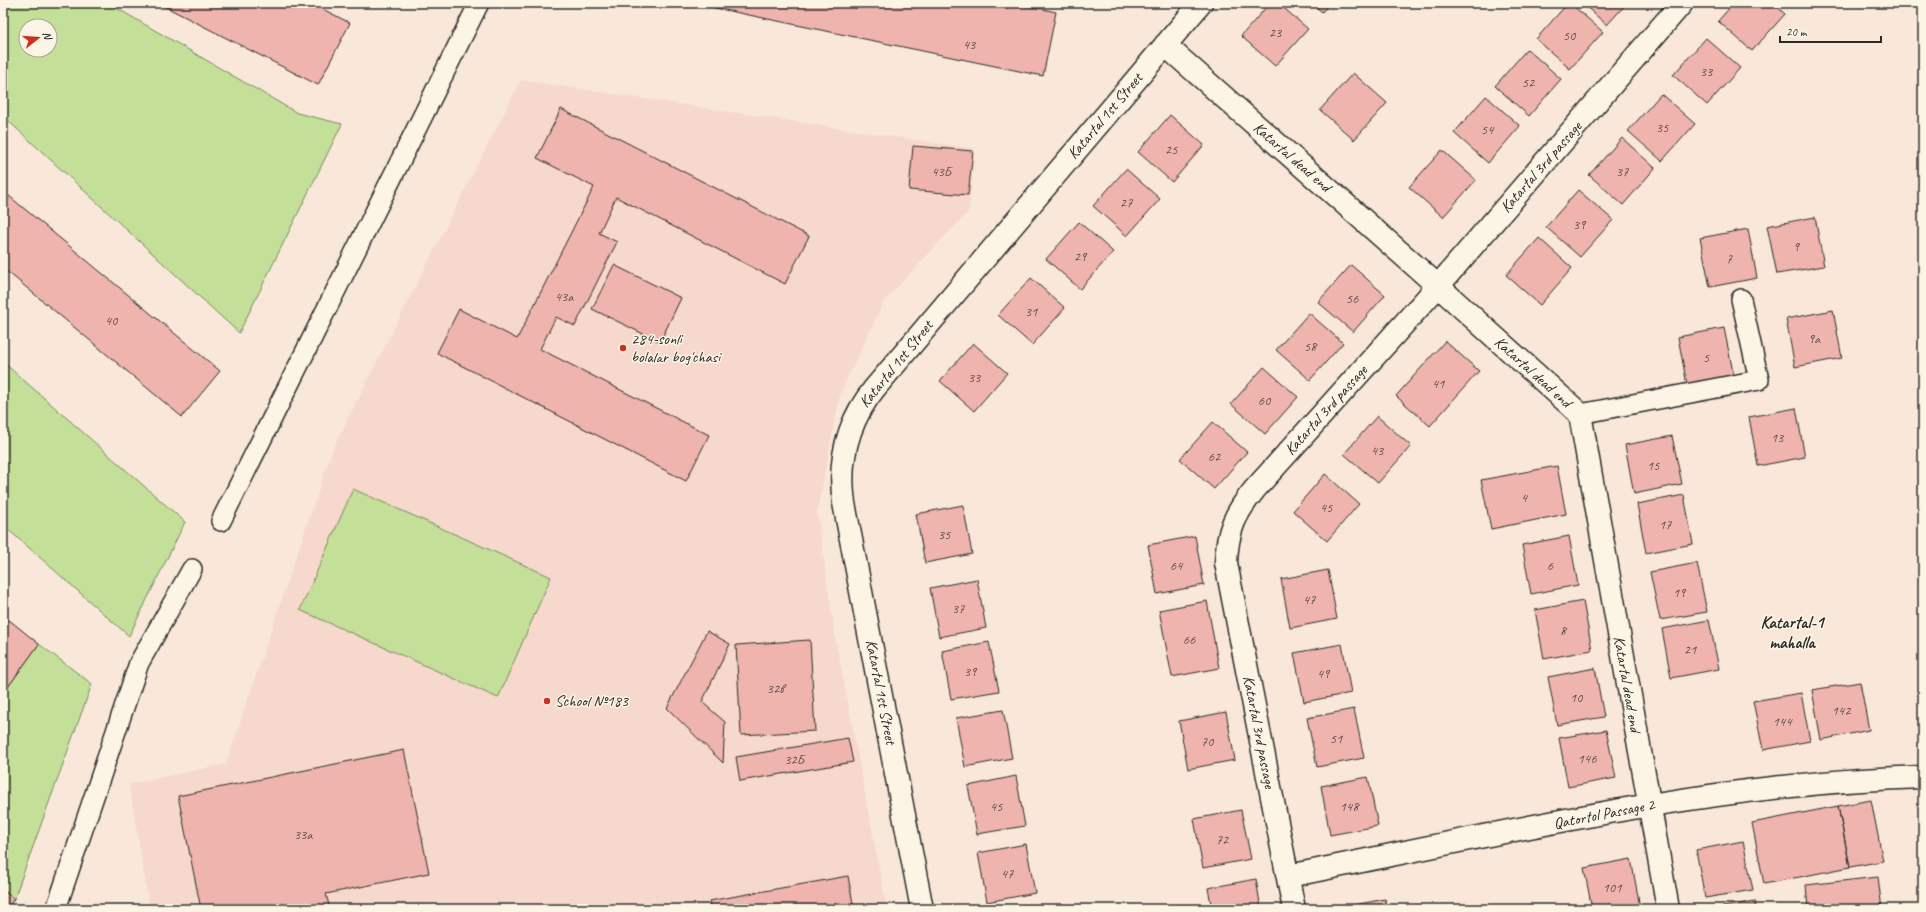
<svg xmlns="http://www.w3.org/2000/svg" width="1926" height="912" font-family="Caveat,sans-serif">
  <style>
    .built { fill: #f6d8cc }
    .green { fill: #c4e098; stroke: #788662; fill-rule: evenodd }
    .building { fill: #efb4ad; stroke: #2b2b2b }
    .lines { fill: none; stroke-linecap: round; stroke-linejoin: round }
    .lane-casing { stroke: #2b2b2b; stroke-width: 22 }
    .street-casing { stroke: #2b2b2b; stroke-width: 25 }
    .lane { stroke: #fcf5e5; stroke-width: 19 }
    .street { stroke: #fcf5e5; stroke-width: 22 }
    .poi-dot { fill: #c8321e; stroke: #fcf5e5; stroke-width: 1.5 }
    .labels { text-anchor: middle; dominant-baseline: central; stroke-width: 3; stroke-linejoin: round; paint-order: stroke }
    .number-label { font-size: 14px; fill: #5c4d4c }
    .street-label { font-size: 16px; fill: #2b2b2b; stroke: #fcf5e5 }
    .poi-label { font-size: 16px; fill: #2b2b2b; stroke: #fcf5e5; text-anchor: start }
    .neighbourhood-label { font-size: 17px; font-weight: bold; fill: #2b2b2b; stroke: #fcf5e5 }
  </style>
  <rect width="100%" height="100%" fill="#f9e8da"/>
  <filter id="ink" filterUnits="userSpaceOnUse"><feTurbulence type="fractalNoise" baseFrequency=".025" numOctaves="2"/><feDisplacementMap in="SourceGraphic" scale="8" xChannelSelector="R" yChannelSelector="G"/><feConvolveMatrix kernelMatrix="1 2 1 2 8 2 1 2 1" color-interpolation-filters="sRGB"/></filter>
  <g filter="url(#ink)">
    <path class="built" d="M 521,80 L 975,149 L 969,211 L 884,301 L 840,394 L 817,512 L 835,636 L 887,909 L 150,909 L 129,784 L 226,764 L 333,448 Z"/>
    <path class="green" d="M 3,3 L 108,3 L 297,113 L 342,124 L 239,333 L 3,116 ZM 26,26 L 50,26 L 50,50 L 26,50 Z
      M 3,362 L 185,522 L 129,636 L 3,525 Z
      M 353,489 L 551,577 L 498,698 L 300,610 Z
      M 39,644 L 92,684 L 14,899 L 3,890 L 3,694 Z"/>
    <path class="building" d="M 158,3 L 311,3 L 350,23 L 318,85 Z
      M 691,3 L 1015,3 L 1056,12 L 1043,76 Z
      M 1270,3 L 1278,3 L 1308,29 L 1275,66 L 1241,36 Z
      M 1312,3 L 1330,3 L 1322,12 Z
      M 1568,3 L 1570,3 L 1603,32 L 1570,69 L 1536,39 Z
      M 1582,3 L 1627,3 L 1607,25 Z
      M 1734,3 L 1773,3 L 1785,14 L 1752,51 L 1718,21 Z
      M 1706,38 L 1740,68 L 1707,105 L 1673,75 Z
      M 1527,49 L 1561,79 L 1529,116 L 1495,86 Z
      M 1353,73 L 1387,103 L 1354,140 L 1320,110 Z
      M 1661,94 L 1695,124 L 1662,161 L 1628,131 Z
      M 1486,96 L 1520,126 L 1488,163 L 1454,133 Z
      M 561,109 L 809,236 L 785,284 L 616,197 L 599,233 L 617,242 L 575,326 L 556,317 L 540,349 L 709,435 L 686,481 L 437,353 L 459,309 L 517,339 L 594,187 L 537,158 Z
      M 1170,115 L 1204,145 L 1172,182 L 1138,152 Z
      M 1622,138 L 1655,168 L 1623,205 L 1589,175 Z
      M 913,146 L 973,151 L 968,195 L 909,190 Z
      M 1442,150 L 1476,180 L 1443,217 L 1409,187 Z
      M 1126,169 L 1160,199 L 1127,236 L 1093,206 Z
      M 1578,190 L 1613,220 L 1580,257 L 1546,227 Z
      M 3,191 L 220,371 L 182,417 L 3,268 Z
      M 1815,217 L 1824,266 L 1777,274 L 1767,226 Z
      M 1079,222 L 1113,252 L 1080,289 L 1046,259 Z
      M 1748,229 L 1757,278 L 1710,287 L 1700,238 Z
      M 1539,238 L 1572,268 L 1540,305 L 1506,275 Z
      M 614,265 L 681,298 L 660,342 L 592,309 Z
      M 1351,265 L 1385,295 L 1353,332 L 1318,302 Z
      M 1031,278 L 1065,308 L 1032,345 L 998,315 Z
      M 1833,310 L 1842,358 L 1795,367 L 1786,319 Z
      M 1309,313 L 1343,343 L 1310,380 L 1276,350 Z
      M 1724,328 L 1734,377 L 1687,385 L 1678,337 Z
      M 1445,341 L 1479,371 L 1430,426 L 1396,396 Z
      M 973,343 L 1007,373 L 974,411 L 940,381 Z
      M 1264,367 L 1298,397 L 1265,434 L 1231,404 Z
      M 1796,408 L 1805,457 L 1758,466 L 1749,417 Z
      M 1377,416 L 1411,446 L 1378,483 L 1344,454 Z
      M 1213,422 L 1247,452 L 1214,489 L 1180,459 Z
      M 1672,436 L 1682,484 L 1634,494 L 1625,445 Z
      M 1557,466 L 1566,514 L 1491,529 L 1481,480 Z
      M 1325,474 L 1359,504 L 1327,541 L 1293,511 Z
      M 1684,495 L 1693,544 L 1646,553 L 1637,504 Z
      M 963,505 L 972,554 L 925,563 L 916,514 Z
      M 1195,536 L 1204,585 L 1157,594 L 1148,545 Z
      M 1569,536 L 1578,585 L 1531,594 L 1522,545 Z
      M 1697,563 L 1707,612 L 1660,620 L 1650,572 Z
      M 1328,570 L 1337,619 L 1290,628 L 1281,579 Z
      M 977,579 L 986,628 L 939,637 L 930,588 Z
      M 1207,601 L 1219,668 L 1172,677 L 1159,610 Z
      M 1583,601 L 1592,650 L 1544,659 L 1535,610 Z
      M 3,615 L 39,644 L 3,694 Z
      M 1709,620 L 1719,669 L 1671,678 L 1662,629 Z
      M 707,631 L 730,644 L 702,702 L 725,722 L 723,763 L 667,708 Z
      M 810,640 L 815,731 L 741,735 L 736,645 Z
      M 989,642 L 999,691 L 951,699 L 942,651 Z
      M 1342,644 L 1351,693 L 1304,702 L 1294,653 Z
      M 1595,668 L 1604,717 L 1557,725 L 1548,677 Z
      M 1860,682 L 1869,730 L 1821,740 L 1812,690 Z
      M 1801,693 L 1810,741 L 1763,750 L 1753,701 Z
      M 1354,709 L 1364,758 L 1317,767 L 1307,718 Z
      M 1003,710 L 1012,758 L 965,767 L 956,718 Z
      M 1226,712 L 1235,760 L 1188,769 L 1179,721 Z
      M 1606,730 L 1616,778 L 1568,787 L 1559,738 Z
      M 848,738 L 853,762 L 740,781 L 736,757 Z
      M 404,750 L 429,873 L 326,894 L 330,909 L 266,909 L 265,906 L 251,909 L 201,909 L 178,796 Z
      M 1016,776 L 1025,826 L 977,834 L 968,786 Z
      M 1368,777 L 1378,826 L 1330,835 L 1321,786 Z
      M 1871,800 L 1883,861 L 1850,867 L 1838,806 Z
      M 1838,806 L 1850,867 L 1764,884 L 1752,823 Z
      M 1241,810 L 1251,859 L 1203,868 L 1194,819 Z
      M 1743,841 L 1753,890 L 1705,898 L 1696,850 Z
      M 1026,844 L 1035,893 L 987,902 L 978,853 Z
      M 1631,859 L 1640,907 L 1631,909 L 1592,909 L 1584,868 Z
      M 848,876 L 854,909 L 711,909 L 709,901 Z
      M 1878,877 L 1882,909 L 1808,909 L 1806,885 Z
      M 1256,879 L 1261,909 L 1212,909 L 1208,888 Z
      M 3,890 L 14,899 L 7,909 L 3,909 Z
      M 1385,899 L 1387,909 L 1338,909 L 1338,908 Z
      M 1755,901 L 1756,909 L 1711,909 Z"/>
    <g class="lines">
      <g class="lane-casing">
        <path id="lane" d="M 1580,414 L 1759,380 L 1741,299
          M 221,521 L 479,3
          M 56,909 L 139,663 L 192,569"/>
      </g>
      <g class="street-casing">
        <path id="street" d="M 1165,45 L 1438,286 L 1580,414 L 1668,909
          M 1288,876 C 1498,834 1708,783 1923,777
          M 922,909 L 844,503 C 838,461 847,423 874,389 L 1201,3
          M 1294,909 L 1226,563 C 1227,531 1235,513 1255,489 L 1438,286 L 1682,3"/>
      </g>
      <use href="#lane" class="lane"/>
      <use href="#street" class="street"/>
    </g>
  </g>
  <g class="poi-dot">
    <circle cx="623" cy="348" r="4"/>
    <circle cx="547" cy="701" r="4"/>
  </g>
  <g class="labels">
    <g class="number-label">
      <text x="1275" y="32">23</text>
      <text x="1569" y="35">50</text>
      <text x="969" y="44">43</text>
      <text x="1706" y="71">33</text>
      <text x="1528" y="82">52</text>
      <text x="1662" y="127">35</text>
      <text x="1487" y="129">54</text>
      <text x="1171" y="149">25</text>
      <text x="941" y="171">43Б</text>
      <text x="1622" y="171">37</text>
      <text x="1126" y="202">27</text>
      <text x="1579" y="224">39</text>
      <text x="1796" y="246">9</text>
      <text x="1080" y="256">29</text>
      <text x="1729" y="258">7</text>
      <text x="564" y="296">43a</text>
      <text x="1352" y="298">56</text>
      <text x="1031" y="311">31</text>
      <text x="111" y="320">40</text>
      <text x="1814" y="338">9а</text>
      <text x="1310" y="346">58</text>
      <text x="1706" y="357">5</text>
      <text x="974" y="377">33</text>
      <text x="1438" y="383">41</text>
      <text x="1264" y="400">60</text>
      <text x="1777" y="437">13</text>
      <text x="1377" y="450">43</text>
      <text x="1214" y="456">62</text>
      <text x="1653" y="465">15</text>
      <text x="1524" y="497">4</text>
      <text x="1326" y="507">45</text>
      <text x="1665" y="524">17</text>
      <text x="944" y="534">35</text>
      <text x="1176" y="565">64</text>
      <text x="1550" y="565">6</text>
      <text x="1679" y="592">19</text>
      <text x="1309" y="599">47</text>
      <text x="958" y="608">37</text>
      <text x="1563" y="630">8</text>
      <text x="1189" y="639">66</text>
      <text x="1690" y="649">21</text>
      <text x="970" y="671">39</text>
      <text x="1323" y="673">49</text>
      <text x="775" y="688">32в</text>
      <text x="1576" y="697">10</text>
      <text x="1841" y="710">142</text>
      <text x="1782" y="721">144</text>
      <text x="1336" y="738">51</text>
      <text x="1207" y="741">70</text>
      <text x="1587" y="758">146</text>
      <text x="794" y="759">32Б</text>
      <text x="996" y="806">45</text>
      <text x="1349" y="806">148</text>
      <text x="303" y="834">33a</text>
      <text x="1222" y="839">72</text>
      <text x="1007" y="873">47</text>
      <text x="1612" y="887">101</text>
    </g>
    <g class="street-label">
      <text transform="translate(1105 116) rotate(-50)">Katartal 1st Street</text>
      <text transform="translate(1292 157) rotate(41)">Katartal dead end</text>
      <text transform="translate(1541 167) rotate(-49)">Katartal 3rd passage</text>
      <text transform="translate(896 364) rotate(-51)">Katartal 1st Street</text>
      <text transform="translate(1533 372) rotate(42)">Katartal dead end</text>
      <text transform="translate(1326 410) rotate(-48)">Katartal 3rd passage</text>
      <text transform="translate(1627 684) rotate(80)">Katartal dead end</text>
      <text transform="translate(881 692) rotate(79)">Katartal 1st Street</text>
      <text transform="translate(1259 732) rotate(79)">Katartal 3rd passage</text>
      <text transform="translate(1604 814) rotate(-11)">Qatortol Passage 2</text>
    </g>
    <g class="poi-label">
      <text x="631" y="339">284-sonli<tspan x="631" dy="18">bolalar bog'chasi</tspan></text>
      <text x="555" y="701">School №183</text>
    </g>
    <g class="neighbourhood-label">
      <text x="1792" y="622">Katartal-1<tspan x="1792" dy="20">mahalla</tspan></text>
    </g>
  </g>
  <rect width="1926" height="912" fill="none" stroke="#fcf5e5" stroke-width="16"/>
  <rect x="8" y="8" width="1910" height="896" fill="none" stroke="#2b2b2b" stroke-width="1.5" filter="url(#ink)"/>
  <g transform="translate(38 38) rotate(73)"><circle r="19" fill="#fcf5e5" stroke="#a8a49b"/>
  <path d="M0-3L7 15L0 10L-7 15Z" fill="#c8321e"/>
  <text y="-6" font-size="11" font-weight="bold" text-anchor="middle" fill="#2b2b2b">N</text>
  </g>
  <path d="M1780 36v6h101v-6" fill="none" stroke="#2b2b2b" stroke-width="2"/>
  <text x="1786" y="36" font-size="12" fill="#2b2b2b" stroke="#fcf5e5" stroke-width="3" paint-order="stroke">20 m</text>
</svg>
